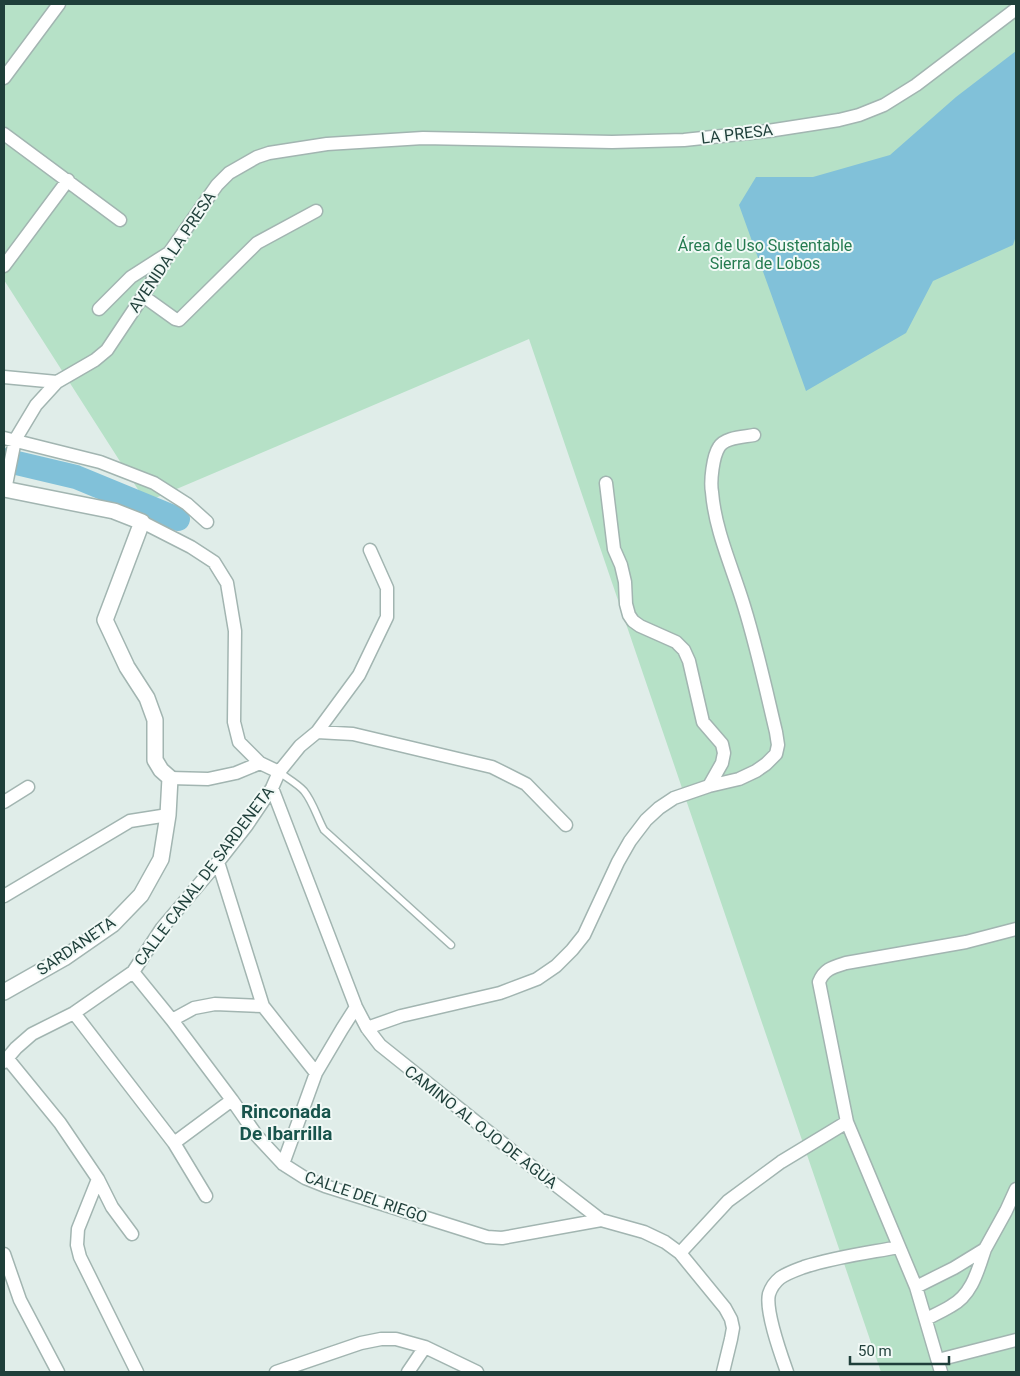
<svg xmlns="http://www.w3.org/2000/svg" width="1020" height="1376" font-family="Roboto,sans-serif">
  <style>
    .green { fill: #b6e1c7 }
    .water { fill: #81c1d9 }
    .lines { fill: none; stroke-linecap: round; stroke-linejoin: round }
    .river { stroke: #81c1d9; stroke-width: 24 }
    .service-casing { stroke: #a2b5b1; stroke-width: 9 }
    .minor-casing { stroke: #a2b5b1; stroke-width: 15 }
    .tertiary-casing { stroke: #a2b5b1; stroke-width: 18 }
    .service { stroke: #fff; stroke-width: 6 }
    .minor { stroke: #fff; stroke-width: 12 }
    .tertiary { stroke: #fff; stroke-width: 15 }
    .labels { text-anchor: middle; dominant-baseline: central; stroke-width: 4; stroke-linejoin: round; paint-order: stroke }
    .street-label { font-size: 16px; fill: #1f3f3a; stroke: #f1f9f6 }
    .park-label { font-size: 16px; fill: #247b50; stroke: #f1f9f6 }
    .quarter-label { font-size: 19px; font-weight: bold; fill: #18544c; stroke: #f1f9f6 }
  </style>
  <rect width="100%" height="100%" fill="#e0ede9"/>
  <path class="green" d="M 4,4 L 1016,4 L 1016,1372 L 881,1372 L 529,339 L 146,502 L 4,280 Z"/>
  <path class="water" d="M 1016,51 L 1016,236 L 1013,245 L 933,281 L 906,333 L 806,391 L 739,205 L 756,177 L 813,177 L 890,155 L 956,97 Z"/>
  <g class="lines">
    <path class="river" d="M 4,460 L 76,477 L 178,519"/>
    <g class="service-casing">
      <path id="service" d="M 279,772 C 287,778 298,784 304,791 C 313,802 317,817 324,830 L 451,945"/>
    </g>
    <g class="minor-casing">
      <path id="minor" d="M 4,78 L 59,4
        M 4,134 L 120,220
        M 4,266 L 68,180
        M 143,296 L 175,319 L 179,320 L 257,243 L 316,211
        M 99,309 L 131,277 L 167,254
        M 4,377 L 57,382
        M 4,438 L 100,462 L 154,483 L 187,504 L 207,522
        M 606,483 L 614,549 L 621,565 L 625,582 L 626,604 L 629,615 L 633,621 L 640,626 L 676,642 L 684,650 L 689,661 L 703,722 L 722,744 L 724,753 L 722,763 L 709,786
        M 5,490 L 15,440 L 36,405 L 57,382 L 95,360 L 107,350 L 143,296 L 169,253 L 217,185 L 229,173 L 257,157 L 269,153 L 327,144 L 423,138 L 612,142 L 684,140 L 768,131 L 839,120 L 859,115 L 884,105 L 916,85 L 1016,9
        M 142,522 L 191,547 L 214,562 L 227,583 L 235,631 L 234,722 L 239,742 L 260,763
        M 317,732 L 359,675 L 387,617 L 387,588 L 370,550
        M 170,778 L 208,779 L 236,773 L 260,763 L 279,772
        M 272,788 L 356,1007 L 367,1028 L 380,1045 L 526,1162 L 601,1220 L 644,1232 L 665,1242 L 680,1253 L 725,1308 L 731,1319 L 733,1328 L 731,1339 L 723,1372
        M 4,802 L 28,787
        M 218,862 L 263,1006 L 316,1073
        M 4,896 L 130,821 L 168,815
        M 133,972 L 172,1020 L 232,1100 L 257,1136 L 283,1164 L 305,1178 L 325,1186 L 487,1237 L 502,1238 L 601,1220
        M 74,1013 L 174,1143 L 206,1196
        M 172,1020 L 194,1008 L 215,1004 L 263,1006
        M 367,1028 L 401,1016 L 500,993 L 537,979 L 556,966 L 572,950 L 584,935 L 618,862 L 630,841 L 646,820 L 659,808 L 674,798 L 709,786 L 739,779 L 756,771 L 766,764 L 776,754 L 778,745 L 776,732 C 766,690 757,648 744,606 C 733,569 715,531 712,492 C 710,481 713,456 719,447 C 725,437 744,437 754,435
        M 7,1058 L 60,1123 L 98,1179 L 112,1207 L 132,1234
        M 4,1062 L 16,1048 L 32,1034 L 74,1013 L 133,972 L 162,928 L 218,862 L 247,825 L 272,788 L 279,772 L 300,746 L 317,732 L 353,734 L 492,767 L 526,784 L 566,825
        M 174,1143 L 232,1100
        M 283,1164 L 316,1073 L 342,1029 L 356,1007
        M 98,1179 L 78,1229 L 77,1245 L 80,1257 L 137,1372
        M 680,1253 L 728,1201 L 781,1162 L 847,1122
        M 4,1254 L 20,1300 L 58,1372
        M 916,1287 L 954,1268 L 985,1249 L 1006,1211 L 1016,1189
        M 926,1319 C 934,1315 943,1311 951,1306 C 972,1295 978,1270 985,1249
        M 938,1360 L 1016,1340
        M 276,1372 L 361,1343 L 381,1339 L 396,1339 L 425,1347 L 477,1372
        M 408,1372 L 425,1347
        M 787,1372 C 781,1355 765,1311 769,1294 C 771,1288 775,1282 780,1278 C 787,1273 796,1270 804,1267 C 835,1257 867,1253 899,1247
        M 941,1372 L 916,1287 L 847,1122 L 819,982 C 824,969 833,967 846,963 L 966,942 L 1016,929"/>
    </g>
    <g class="tertiary-casing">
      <path id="tertiary" d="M 4,489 L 114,511 L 142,522 L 105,620 L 127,667 L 147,698 L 155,720 L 155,760 L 161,770 L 170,778 L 168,815 L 161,859 L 141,895 L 113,924 L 64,958 L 4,992"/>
    </g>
    <use href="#service" class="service"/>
    <use href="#minor" class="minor"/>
    <use href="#tertiary" class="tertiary"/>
  </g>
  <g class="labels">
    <g class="street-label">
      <text transform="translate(737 134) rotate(-7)">LA PRESA</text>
      <text transform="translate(172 252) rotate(-56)">AVENIDA LA PRESA</text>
      <text transform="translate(204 876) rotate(-53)">CALLE CANAL DE SARDENETA</text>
      <text transform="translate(76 946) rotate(-34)">SARDANETA</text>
      <text transform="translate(481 1127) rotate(38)">CAMINO AL OJO DE AGUA</text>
      <text transform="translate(366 1197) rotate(19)">CALLE DEL RIEGO</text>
    </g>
    <g class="park-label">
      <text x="765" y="245">Área de Uso Sustentable<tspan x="765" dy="18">Sierra de Lobos</tspan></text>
    </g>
    <g class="quarter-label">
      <text x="286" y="1111">Rinconada<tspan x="286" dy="22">De Ibarrilla</tspan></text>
    </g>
  </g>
  <rect width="1020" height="1376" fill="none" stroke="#1f3f3a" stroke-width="10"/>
  <path d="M850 1356v8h99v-8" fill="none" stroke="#1f3f3a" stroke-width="2.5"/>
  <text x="858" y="1356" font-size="15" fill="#1f3f3a" stroke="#f1f9f6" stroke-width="4" paint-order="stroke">50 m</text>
</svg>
